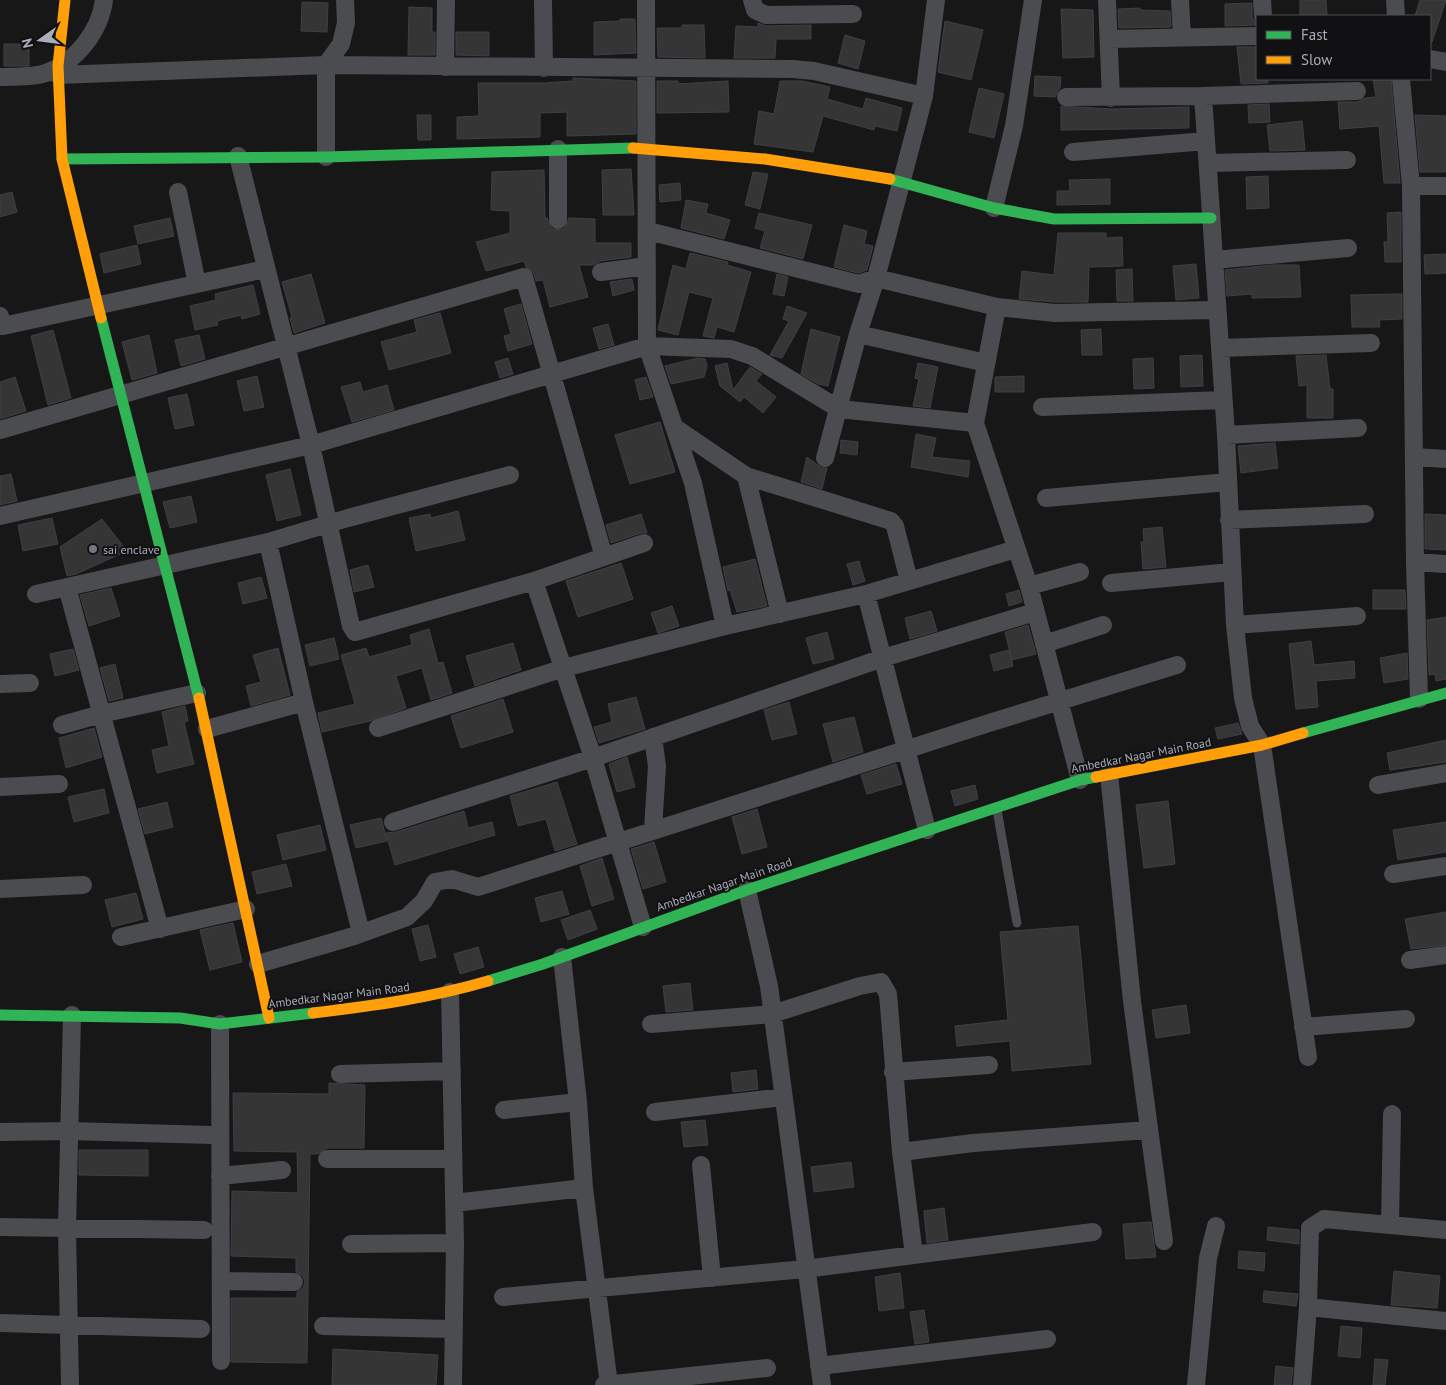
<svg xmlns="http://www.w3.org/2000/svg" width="1446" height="1385" font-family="'PT Sans',sans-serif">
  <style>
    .building { fill: #353536; stroke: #3f4043 }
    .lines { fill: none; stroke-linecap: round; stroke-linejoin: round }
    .lane { stroke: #4b4c50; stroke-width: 9 }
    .street { stroke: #4b4c50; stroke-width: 18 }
    .fast { stroke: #30b455; stroke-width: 11 }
    .slow { stroke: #ff9f0a; stroke-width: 11 }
    .poi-dot { fill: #757880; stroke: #111113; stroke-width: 2 }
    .labels { text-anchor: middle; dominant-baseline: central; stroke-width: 4; stroke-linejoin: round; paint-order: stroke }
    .poi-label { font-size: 12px; fill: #a8adb8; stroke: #111113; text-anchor: start }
    .street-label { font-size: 12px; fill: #a8adb8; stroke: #111113 }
  </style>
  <rect width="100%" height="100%" fill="#171717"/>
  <path class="building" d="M 1300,0 L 1326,0 L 1327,16 L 1300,16 Z
    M 1420,0 L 1446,0 L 1432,42 L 1430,41 L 1430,16 L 1415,16 Z
    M 302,2 L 328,3 L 327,32 L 301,31 Z
    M 1252,3 L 1252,17 L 1257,25 L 1225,26 L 1225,4 Z
    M 409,7 L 432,8 L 432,32 L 435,32 L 435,55 L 408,55 Z
    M 1140,8 L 1140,10 L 1170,11 L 1171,27 L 1119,28 L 1118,9 Z
    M 1061,9 L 1093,10 L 1094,57 L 1063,58 Z
    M 620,19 L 635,19 L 636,53 L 594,55 L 594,22 L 620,21 Z
    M 945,21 L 983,30 L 971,80 L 938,72 Z
    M 758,23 L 766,26 L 811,25 L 811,39 L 776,39 L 775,58 L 734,58 L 736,26 L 758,27 Z
    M 682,25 L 704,25 L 705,58 L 658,57 L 657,28 L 682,28 Z
    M 456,32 L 489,32 L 489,56 L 456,55 Z
    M 845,35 L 865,41 L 858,69 L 838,63 Z
    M 4,44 L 29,44 L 29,66 L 4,66 Z
    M 1237,47 L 1257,47 L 1257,79 L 1268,79 L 1268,83 L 1241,84 Z
    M 1035,76 L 1061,77 L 1060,88 L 1055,97 L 1034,96 Z
    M 573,78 L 636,81 L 636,134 L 567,136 L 567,112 L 540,113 L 540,137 L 457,139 L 457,117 L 479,116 L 478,83 L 544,83 L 573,81 Z
    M 1373,79 L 1391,79 L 1400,183 L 1384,183 L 1379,126 L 1340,129 L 1338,102 L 1357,102 L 1365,98 L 1376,97 Z
    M 657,81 L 678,81 L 678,84 L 728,81 L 729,112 L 657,113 Z
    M 780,81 L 802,81 L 830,87 L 827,99 L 863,109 L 866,98 L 902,108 L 897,131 L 875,126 L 874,130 L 823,116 L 813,152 L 754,144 L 759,111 L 774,114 Z
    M 979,88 L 1004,94 L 994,138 L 969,132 Z
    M 1269,104 L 1270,122 L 1249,123 L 1248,105 Z
    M 1061,106 L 1111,109 L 1189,107 L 1189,128 L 1061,130 Z
    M 417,115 L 431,115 L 431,140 L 418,140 Z
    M 1415,115 L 1446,116 L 1446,172 L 1420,172 Z
    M 1302,121 L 1305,150 L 1270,151 L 1267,125 Z
    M 631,169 L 634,215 L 603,215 L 602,170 Z
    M 544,170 L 545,218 L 547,218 L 552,229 L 564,229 L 569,218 L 595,219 L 595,243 L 631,243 L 631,257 L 600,261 L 593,265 L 579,265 L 588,297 L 550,307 L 543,280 L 536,281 L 534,274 L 526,267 L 524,261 L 486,271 L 476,242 L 510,233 L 510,211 L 491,210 L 492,172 Z
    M 753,172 L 768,174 L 760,209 L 745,205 Z
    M 1268,176 L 1269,208 L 1247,209 L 1246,177 Z
    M 1110,179 L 1110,204 L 1057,205 L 1057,191 L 1070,191 L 1069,180 Z
    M 680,183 L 681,200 L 660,202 L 659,185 Z
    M 12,192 L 17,212 L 0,217 L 0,195 Z
    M 686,200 L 708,204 L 706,213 L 730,220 L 724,239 L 681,228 Z
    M 1401,212 L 1401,262 L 1385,262 L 1384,242 L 1388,242 L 1387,213 Z
    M 759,213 L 812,225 L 803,259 L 760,248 L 765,231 L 755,228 Z
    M 170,218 L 174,236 L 138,244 L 134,226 Z
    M 844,225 L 867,231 L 864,244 L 873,246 L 867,270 L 858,273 L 834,267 Z
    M 1058,233 L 1106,233 L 1106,238 L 1122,237 L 1123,266 L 1089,267 L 1088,302 L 1055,302 L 1019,299 L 1022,271 L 1054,275 Z
    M 137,245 L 141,264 L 104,273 L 100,254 Z
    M 690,253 L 728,262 L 727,265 L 751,272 L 734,332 L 717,327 L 714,338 L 703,336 L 713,298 L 689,292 L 678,335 L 658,330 L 673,265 L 686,269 Z
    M 1446,254 L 1446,273 L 1425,274 L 1424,255 Z
    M 1196,264 L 1199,298 L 1176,300 L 1173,266 Z
    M 1273,265 L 1299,265 L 1301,297 L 1252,298 L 1252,294 L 1227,296 L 1225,270 Z
    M 1132,269 L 1133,301 L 1117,301 L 1116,270 Z
    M 311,274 L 325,323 L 294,333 L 290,318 L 292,317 L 282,282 Z
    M 777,274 L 788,277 L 784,296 L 773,294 Z
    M 632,279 L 634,290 L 613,296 L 610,282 Z
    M 253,285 L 260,314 L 242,319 L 241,315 L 217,321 L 218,325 L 195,330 L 190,306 L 216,300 L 215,294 Z
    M 1402,294 L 1402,319 L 1379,320 L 1380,327 L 1352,327 L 1351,295 Z
    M 521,304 L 532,344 L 508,351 L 504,336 L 511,334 L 504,309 Z
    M 787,306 L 807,313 L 782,358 L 770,355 L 789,321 L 783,319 Z
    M 440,313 L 451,353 L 389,370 L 381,342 L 417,332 L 414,320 Z
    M 608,324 L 614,345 L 599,349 L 593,328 Z
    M 811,329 L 840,337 L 828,386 L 818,384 L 801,374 Z
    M 1101,329 L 1102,355 L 1082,355 L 1081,330 Z
    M 53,330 L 71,398 L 48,405 L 31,336 Z
    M 149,335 L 157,373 L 132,380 L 122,342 Z
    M 199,335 L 205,359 L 181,366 L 175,340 Z
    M 1202,355 L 1203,386 L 1181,387 L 1180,356 Z
    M 1326,355 L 1330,389 L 1333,389 L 1333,418 L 1307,418 L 1307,385 L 1299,386 L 1296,356 Z
    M 508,358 L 513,374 L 500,378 L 495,362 Z
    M 698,358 L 705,359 L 707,366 L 704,377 L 671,384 L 665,366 Z
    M 1153,358 L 1154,388 L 1134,389 L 1133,359 Z
    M 727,363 L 733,390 L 750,367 L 762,374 L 756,381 L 776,397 L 763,413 L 744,397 L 740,402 L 720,386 L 715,366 Z
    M 918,363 L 938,367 L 930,408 L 913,406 L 919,379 L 915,378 Z
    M 257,376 L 264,407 L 244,411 L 237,381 Z
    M 1024,376 L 1024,392 L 995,392 L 995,377 Z
    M 15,377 L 26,411 L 0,419 L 0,382 Z
    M 646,377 L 653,397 L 640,400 L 635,380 Z
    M 360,382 L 363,392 L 387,385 L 394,410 L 352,422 L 341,387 Z
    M 187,394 L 194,425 L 175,429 L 168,398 Z
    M 660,422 L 675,472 L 630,484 L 615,435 Z
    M 916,434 L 936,438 L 932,457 L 970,461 L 968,477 L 911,467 Z
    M 841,440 L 858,442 L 857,455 L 840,453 Z
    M 1275,443 L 1278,468 L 1241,473 L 1238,446 Z
    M 807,457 L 822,468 L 827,468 L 822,489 L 801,482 Z
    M 290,469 L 301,515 L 277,521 L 266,475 Z
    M 11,474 L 17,501 L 0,505 L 0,476 Z
    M 191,496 L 197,522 L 170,528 L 163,502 Z
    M 458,511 L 465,540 L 416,551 L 409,518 L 430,514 L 431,518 Z
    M 641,514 L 647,533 L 641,533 L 611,543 L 606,525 Z
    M 1425,514 L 1446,515 L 1446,550 L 1425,549 Z
    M 52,518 L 58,544 L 23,551 L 18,525 Z
    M 102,519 L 127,551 L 76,574 L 67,576 L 60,547 Z
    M 1162,527 L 1166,567 L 1143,569 L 1141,542 L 1144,542 L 1143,529 Z
    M 755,559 L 767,606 L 737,612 L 730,590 L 728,591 L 723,567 Z
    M 859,561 L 865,581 L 853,585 L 847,564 Z
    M 621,563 L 633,599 L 578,617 L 566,581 Z
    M 368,565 L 374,587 L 354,592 L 350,570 Z
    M 261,577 L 267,598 L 243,604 L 238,583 Z
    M 111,588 L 120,616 L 89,626 L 80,595 Z
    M 1019,590 L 1022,602 L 1009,606 L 1006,594 Z
    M 1373,590 L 1405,590 L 1406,609 L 1373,609 Z
    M 672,606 L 679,626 L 658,633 L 651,613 Z
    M 931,611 L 937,631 L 910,639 L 905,618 Z
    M 1446,617 L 1446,679 L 1436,681 L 1435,674 L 1429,675 L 1427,620 Z
    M 1028,625 L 1036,654 L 1012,660 L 1005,632 Z
    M 429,629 L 438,663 L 443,662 L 452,693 L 431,700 L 422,668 L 396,676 L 406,708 L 370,721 L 322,732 L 318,713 L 355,704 L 341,655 L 366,648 L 369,657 L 412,645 L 410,635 Z
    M 827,632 L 834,659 L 813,664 L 806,638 Z
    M 334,638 L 339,659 L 310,666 L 305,645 Z
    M 1311,641 L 1314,665 L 1354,661 L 1355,678 L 1316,681 L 1318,707 L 1296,709 L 1289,644 Z
    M 513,643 L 521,670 L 475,686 L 466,656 Z
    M 278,648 L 290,695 L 251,706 L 246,686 L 261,682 L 253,655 Z
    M 73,649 L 79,670 L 55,676 L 50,654 Z
    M 1009,650 L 1013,666 L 994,671 L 990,655 Z
    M 1407,653 L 1408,679 L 1384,683 L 1380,658 Z
    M 115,664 L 123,698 L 109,701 L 100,668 Z
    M 636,697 L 645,729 L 599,743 L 594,727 L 612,722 L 608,704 Z
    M 503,699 L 513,732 L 461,748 L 451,716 Z
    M 789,702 L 797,734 L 772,740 L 764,710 Z
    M 185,706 L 188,721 L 184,722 L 194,764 L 157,773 L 152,750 L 169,746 L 162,712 Z
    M 854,717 L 863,752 L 833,762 L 823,724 Z
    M 1238,723 L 1242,734 L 1218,739 L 1215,728 Z
    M 94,728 L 102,757 L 66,768 L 59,738 Z
    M 1446,740 L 1446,762 L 1390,770 L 1387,753 Z
    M 627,757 L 635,787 L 617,792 L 609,764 Z
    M 896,764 L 902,784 L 867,794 L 861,775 Z
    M 557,782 L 577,844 L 555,851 L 546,819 L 518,826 L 510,796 Z
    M 975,785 L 978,799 L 955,806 L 951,791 Z
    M 104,789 L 109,813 L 74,822 L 68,797 Z
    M 1168,801 L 1175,864 L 1144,868 L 1136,805 Z
    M 167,802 L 173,827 L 145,834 L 138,809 Z
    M 757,809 L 767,847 L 742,854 L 732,817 Z
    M 464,811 L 468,828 L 492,822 L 495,835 L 395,865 L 386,833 L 396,832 Z
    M 381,818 L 387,841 L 356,848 L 350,825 Z
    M 1446,822 L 1446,852 L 1398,860 L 1393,830 Z
    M 320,825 L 326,850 L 283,860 L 277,835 Z
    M 654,842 L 666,882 L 643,889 L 631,849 Z
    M 602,858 L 614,899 L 592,906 L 580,866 Z
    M 286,864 L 292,886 L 257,894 L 252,872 Z
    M 562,891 L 569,914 L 541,922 L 535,898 Z
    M 136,893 L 143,919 L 112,927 L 105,900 Z
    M 590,910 L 597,929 L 568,940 L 561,920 Z
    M 1446,912 L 1446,945 L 1411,949 L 1405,919 Z
    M 233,923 L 242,962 L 210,970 L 200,930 Z
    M 428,925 L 436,957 L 420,961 L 412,929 Z
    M 1078,926 L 1091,1064 L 1012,1071 L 1010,1041 L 957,1046 L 955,1026 L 1008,1020 L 1000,932 Z
    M 478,947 L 484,967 L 460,974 L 454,954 Z
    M 690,983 L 693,1010 L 666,1012 L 663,986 Z
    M 1186,1005 L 1190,1033 L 1156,1038 L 1152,1010 Z
    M 756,1070 L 758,1089 L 733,1092 L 731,1073 Z
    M 329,1083 L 365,1085 L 364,1148 L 327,1148 L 318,1154 L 310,1154 L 307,1363 L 231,1362 L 231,1298 L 297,1298 L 297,1292 L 303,1288 L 305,1282 L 303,1276 L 296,1272 L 296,1258 L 231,1256 L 232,1191 L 298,1193 L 297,1152 L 234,1151 L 233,1093 L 329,1094 Z
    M 705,1120 L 708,1145 L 684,1147 L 681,1122 Z
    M 79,1150 L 148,1150 L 148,1176 L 79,1175 Z
    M 851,1162 L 854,1187 L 814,1192 L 811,1167 Z
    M 944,1208 L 948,1240 L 927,1243 L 924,1211 Z
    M 1151,1222 L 1156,1257 L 1126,1259 L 1123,1224 Z
    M 1268,1227 L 1299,1230 L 1299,1244 L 1267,1240 Z
    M 1239,1251 L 1265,1253 L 1264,1271 L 1238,1268 Z
    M 1394,1271 L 1440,1276 L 1437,1308 L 1391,1305 Z
    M 900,1273 L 904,1308 L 879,1311 L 875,1277 Z
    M 1264,1291 L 1298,1294 L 1296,1306 L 1263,1302 Z
    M 924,1310 L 929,1342 L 915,1344 L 910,1312 Z
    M 1341,1326 L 1362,1328 L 1360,1358 L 1338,1356 Z
    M 333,1349 L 438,1355 L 436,1385 L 332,1385 Z
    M 1375,1359 L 1388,1360 L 1385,1385 L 1373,1385 Z
    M 1276,1366 L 1293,1368 L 1291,1385 L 1274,1385 Z"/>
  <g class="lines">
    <path class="lane" d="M 997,810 L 1017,923"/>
    <path class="street" d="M 543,0 L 544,68
      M 646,0 L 647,346 L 693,483 L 725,626
      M 752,0 L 755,10 L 766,15 L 853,14
      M 1107,0 L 1111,98
      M 1180,0 L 1182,37
      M 1262,0 L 1263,16
      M 1395,0 L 1396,16
      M 1109,39 L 1257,36
      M 1430,59 L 1446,62
      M 445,67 L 446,0
      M 58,75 L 326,65 L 793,69 L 814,71 L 924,96
      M 0,77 C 15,76 32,78 46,73 C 76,62 100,31 104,0
      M 1401,79 L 1411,186 L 1415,562 L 1419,699
      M 1203,96 L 1226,435 L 1235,625 L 1243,698 L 1250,726 L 1262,745 L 1308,1057
      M 1066,97 L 1203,96 L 1357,91
      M 558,149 L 558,220
      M 1073,152 L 1206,141
      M 238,156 L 311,445 L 351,626 L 355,632 L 534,581 L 644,543
      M 326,157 L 326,65 L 341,44 L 346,23 L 345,0
      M 1208,163 L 1347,160
      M 1411,186 L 1446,186
      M 178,192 L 197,284
      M 994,208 L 1014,126 L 1033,0
      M 648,231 L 859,284 L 876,278 L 997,307 L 1055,313 L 1217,310
      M 1214,260 L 1348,248
      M 601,272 L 647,266
      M 997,307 L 975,423 L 1029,586 L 1080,780
      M 0,316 L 3,326 L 265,269
      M 858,334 L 986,363
      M 1220,348 L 1371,343
      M 1042,407 L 1223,400
      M 674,427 L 746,476 L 780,614
      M 0,430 L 524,277 L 604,557
      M 1226,435 L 1358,428
      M 1415,457 L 1446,459
      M 825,458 L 858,334 L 876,278 L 917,123 L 924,96 L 936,0
      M 746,476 L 891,521 L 895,526 L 909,581
      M 1046,498 L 1228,482
      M 0,516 L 311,445 L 647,346 L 731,349 L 752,356 L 839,409 L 975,423
      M 1229,520 L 1365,514
      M 268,542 L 304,702 L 361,933
      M 1415,562 L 1446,564
      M 534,581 L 593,758 L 643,927
      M 1111,583 L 1232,572
      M 1029,586 L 1080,572
      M 67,587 L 160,929
      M 36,594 L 268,542 L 348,518 L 510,475
      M 866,594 L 927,830
      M 1235,625 L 1357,616
      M 1044,644 L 1103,625
      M 0,684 L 30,683
      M 62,725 L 101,714 L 197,693
      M 378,728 L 564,668 L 725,626 L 866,594 L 1016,549
      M 207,729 L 304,702
      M 653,737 L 657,766 L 653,830
      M 1109,774 L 1132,1001 L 1164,1241
      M 1378,785 L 1446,773
      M 0,787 L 59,784
      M 393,822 L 593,758 L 883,658 L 1035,612
      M 1393,874 L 1446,866
      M 0,889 L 83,885
      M 747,890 L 769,986 L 822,1385
      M 121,937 L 246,909
      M 562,957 L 578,1102 L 584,1188 L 609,1385
      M 1410,960 L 1446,955
      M 258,964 L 354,936 L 407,917 L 424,901 L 435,882 L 452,879 L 478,887 L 989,723 L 1177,665
      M 450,992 L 455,1243 L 453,1385
      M 220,1024 L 221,1361
      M 651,1024 L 772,1014 L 860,986 L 881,982 L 888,994 L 901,1152 L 914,1255
      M 1303,1027 L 1406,1019
      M 893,1072 L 989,1065
      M 340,1074 L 452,1071
      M 504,1110 L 578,1102
      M 655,1112 L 783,1097
      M 0,1132 L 70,1131 L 212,1135
      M 901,1152 L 973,1143 L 1148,1130
      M 327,1159 L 453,1159
      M 701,1165 L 712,1278
      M 220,1176 L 282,1170
      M 454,1203 L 584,1188
      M 1390,1225 L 1392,1114
      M 0,1227 L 204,1230
      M 351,1244 L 455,1243
      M 221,1281 L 294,1282
      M 503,1297 L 805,1269 L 1093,1232
      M 1308,1307 L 1446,1321
      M 0,1323 L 201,1329
      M 323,1326 L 452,1329
      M 819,1366 L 1047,1339
      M 70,1385 L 67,1228 L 72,1015
      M 604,1385 L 767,1368
      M 1196,1385 L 1208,1258 L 1216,1226
      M 1302,1385 L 1308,1307 L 1310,1228 L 1324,1219 L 1446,1230"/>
    <path class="fast" d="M 62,159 L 326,157 L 633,148
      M 890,179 L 994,208 L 1054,219 L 1211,218
      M 101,318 L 199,698
      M 1303,733 L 1446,693
      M 488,981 L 543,964 L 747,890 L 1080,780 L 1096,777
      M 0,1015 L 180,1018 L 220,1024 L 313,1013"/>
    <path class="slow" d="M 65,0 L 58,66 L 62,159 L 101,318
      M 633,148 L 765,159 L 890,179
      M 199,698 L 269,1018
      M 1096,777 L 1262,745 L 1303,733
      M 313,1013 C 372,1006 430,998 488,981"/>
  </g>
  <circle class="poi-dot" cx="93" cy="549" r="5"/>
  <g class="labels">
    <g class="poi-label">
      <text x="103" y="549">sai enclave</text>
    </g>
    <g class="street-label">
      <text transform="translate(1141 755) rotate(-11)">Ambedkar Nagar Main Road</text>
      <text transform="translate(724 884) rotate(-19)">Ambedkar Nagar Main Road</text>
      <text transform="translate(339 995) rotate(-7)">Ambedkar Nagar Main Road</text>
    </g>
  </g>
  <rect x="1256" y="15" width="175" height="65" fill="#111113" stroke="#4d4f55"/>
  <rect x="1266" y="31" width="25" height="8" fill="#30b455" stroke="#4d4f55"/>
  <text x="1301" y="40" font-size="15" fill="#a8adb8">Fast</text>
  <rect x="1266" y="56" width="25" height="8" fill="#ff9f0a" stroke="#4d4f55"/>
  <text x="1301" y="65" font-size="15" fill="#a8adb8">Slow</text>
  <g transform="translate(40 40) rotate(256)" stroke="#111113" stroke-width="4" paint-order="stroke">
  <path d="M0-4L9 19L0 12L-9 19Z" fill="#a8adb8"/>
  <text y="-8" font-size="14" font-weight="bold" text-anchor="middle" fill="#a8adb8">N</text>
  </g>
</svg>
